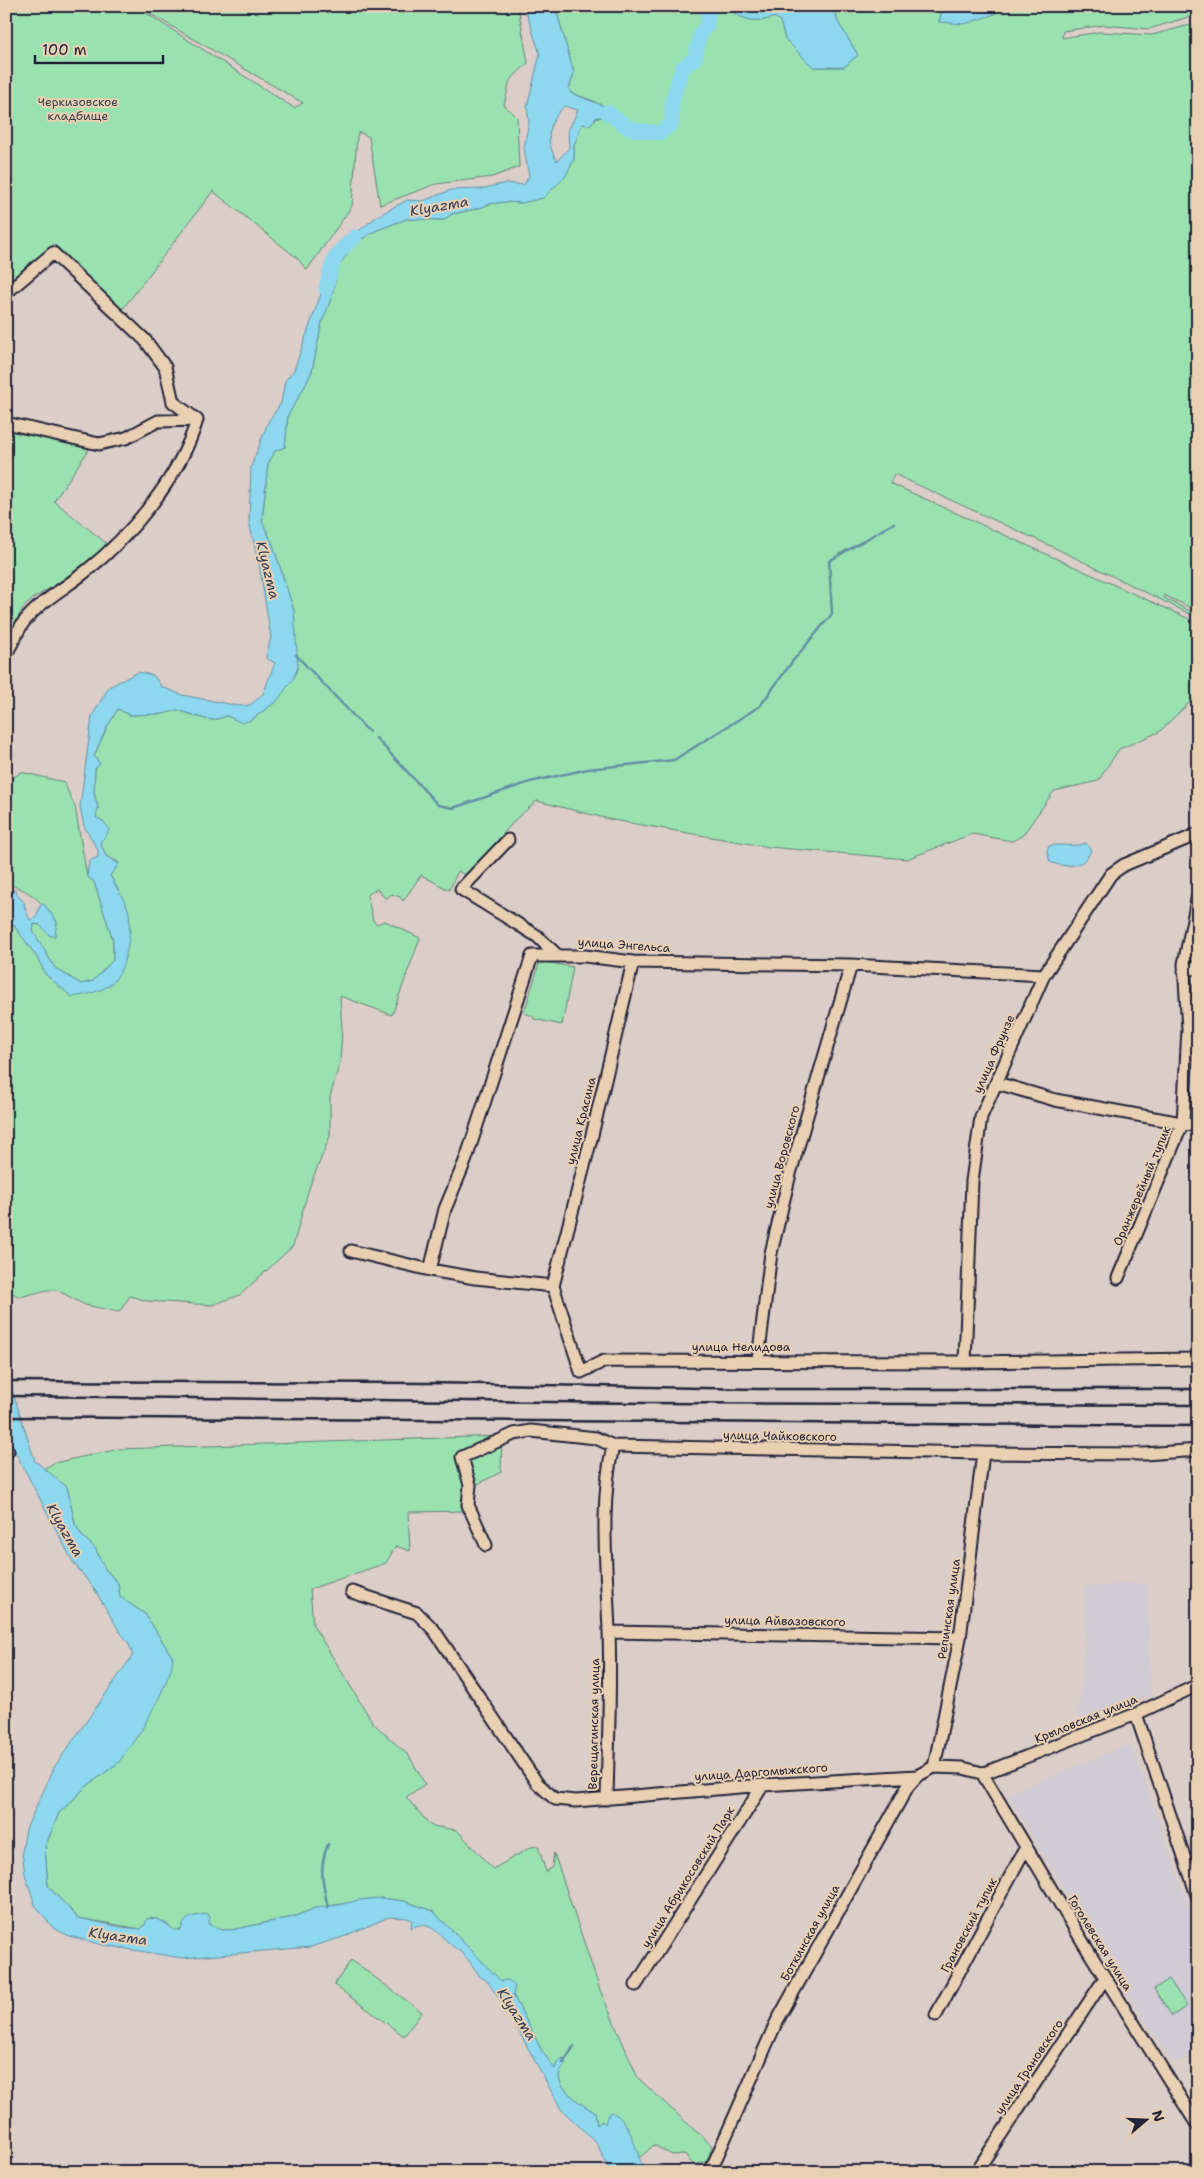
<svg xmlns="http://www.w3.org/2000/svg" width="1204" height="2178" font-family="'Shantell Sans',sans-serif">
  <style>
    .built { fill: #d0cbd5 }
    .green { fill: #99e2b0; stroke: #5e8276 }
    .water { fill: #8dd8ee; stroke: #628fa6; fill-rule: evenodd }
    .lines { fill: none; stroke-linecap: round; stroke-linejoin: round }
    .stream { stroke: #628fa6; stroke-width: 2.5 }
    .river { stroke: #8dd8ee; stroke-width: 15 }
    .minor-casing { stroke: #22223b; stroke-width: 15 }
    .minor { stroke: #ead0b2; stroke-width: 11 }
    .rail { stroke: #22223b; stroke-width: 2.5 }
    .labels { text-anchor: middle; dominant-baseline: central; stroke-width: 4; stroke-linejoin: round; paint-order: stroke }
    .park-label { font-size: 12px; fill: #343f4d; stroke: #ead0b2 }
    .street-label { font-size: 12px; fill: #22223b; stroke: #ead0b2 }
    .water-label { font-size: 14px; font-style: italic; fill: #323d56; stroke: #ead0b2 }
  </style>
  <rect width="100%" height="100%" fill="#dbcdc7"/>
  <filter id="ink" filterUnits="userSpaceOnUse"><feTurbulence type="fractalNoise" baseFrequency=".02" numOctaves="2"/><feDisplacementMap in="SourceGraphic" scale="10" xChannelSelector="R" yChannelSelector="G"/><feConvolveMatrix kernelMatrix="1 2 1 2 8 2 1 2 1" color-interpolation-filters="sRGB"/></filter>
  <g filter="url(#ink)">
    <path class="built" d="M 1147,1583 L 1150,1695 L 1078,1725 L 1086,1628 L 1084,1587 Z
      M 1131,1744 L 1198,1933 L 1198,2053 L 1172,2063 L 1093,1938 L 1008,1794 Z"/>
    <path class="green" d="M 6,6 L 135,6 L 294,108 L 303,103 L 137,6 L 518,6 L 528,63 L 510,80 L 504,105 L 517,117 L 519,167 L 492,177 L 436,184 L 380,205 L 369,137 L 359,132 L 357,136 L 352,206 L 307,270 L 297,258 L 213,191 L 122,310 L 54,244 L 6,283 Z
      M 555,6 L 732,6 L 731,10 C 742,21 761,23 775,17 L 780,21 L 785,39 L 813,67 L 844,67 L 858,55 L 838,22 L 833,6 L 943,6 L 939,22 L 995,14 L 998,6 L 1198,6 L 1198,14 L 1149,29 L 1104,25 L 1063,31 L 1062,38 L 1100,32 L 1152,35 L 1198,23 L 1198,611 L 1164,595 L 1164,598 L 1198,615 L 1198,618 L 1053,547 L 894,474 L 890,483 L 1198,623 L 1198,690 L 1193,699 L 1159,732 L 1119,749 L 1098,781 L 1054,791 L 1022,836 L 1012,841 L 972,834 L 907,859 L 769,847 L 613,820 L 537,801 L 516,819 L 467,876 L 458,871 L 449,890 L 421,875 L 403,901 L 400,897 L 391,894 L 386,899 L 377,889 L 367,895 L 373,920 L 376,924 L 385,921 L 420,938 L 392,1015 L 340,996 L 342,1030 L 340,1062 L 330,1097 L 330,1136 L 309,1188 L 293,1246 L 240,1295 L 212,1305 L 147,1301 L 130,1296 L 119,1312 L 85,1305 L 57,1290 L 47,1290 L 20,1297 L 6,1290 L 6,922 L 10,920 L 37,957 L 46,975 L 72,996 L 112,982 L 130,930 L 127,907 L 110,875 L 117,867 L 118,862 L 106,856 L 100,842 L 104,822 L 96,817 L 98,808 L 94,793 L 95,768 L 100,764 L 94,756 L 107,727 L 118,709 L 129,715 L 163,714 L 178,710 L 205,719 L 213,720 L 227,716 L 251,720 L 277,701 L 294,611 L 273,545 L 262,521 L 268,464 L 275,451 L 285,447 L 288,415 L 305,386 L 312,371 L 322,322 L 332,296 L 338,267 L 354,244 L 375,231 L 406,219 L 444,220 L 452,214 L 480,208 L 489,204 L 505,202 L 522,203 L 565,177 L 574,159 L 574,145 L 582,124 L 604,116 L 621,125 L 594,101 L 571,93 L 569,89 L 574,73 Z
      M 6,421 L 92,445 L 54,501 L 107,544 L 83,568 L 35,597 L 23,608 L 6,641 Z
      M 21,772 L 64,782 L 75,807 L 87,876 L 94,882 L 113,940 L 113,960 L 93,981 L 81,984 L 55,968 L 33,931 L 34,924 L 40,925 L 54,936 L 57,922 C 45,904 28,888 6,884 L 6,783 Z
      M 540,961 L 573,967 L 562,1025 L 534,1019 L 533,1016 L 524,1013 Z
      M 502,1436 L 501,1472 L 468,1489 L 465,1511 L 408,1512 L 410,1551 L 396,1546 L 386,1563 L 310,1589 L 313,1625 L 373,1723 L 409,1756 L 425,1784 L 406,1797 L 431,1826 L 457,1830 L 493,1869 L 531,1847 L 538,1846 L 546,1872 L 552,1867 L 554,1853 L 600,1990 L 638,2078 L 712,2146 L 707,2162 L 693,2165 L 685,2154 L 672,2155 L 654,2145 L 639,2158 L 627,2126 L 597,2125 L 595,2112 C 584,2107 559,2090 559,2077 C 559,2071 563,2066 563,2058 L 557,2063 L 555,2070 L 542,2051 L 513,1995 L 433,1911 L 404,1901 L 381,1898 L 316,1908 L 293,1917 L 231,1930 L 222,1930 L 208,1924 L 174,1931 L 164,1922 L 151,1917 L 141,1929 L 78,1918 L 48,1886 L 45,1847 L 59,1813 L 87,1786 L 118,1763 L 173,1658 L 145,1614 L 120,1597 L 118,1583 L 105,1569 L 95,1548 L 83,1537 L 75,1524 L 67,1487 L 43,1469 L 54,1463 L 119,1449 Z
      M 351,1960 L 422,2012 L 404,2036 L 334,1985 Z
      M 1169,1979 L 1187,2006 L 1172,2016 L 1154,1989 Z"/>
    <path class="water" d="M 524,6 L 555,6 L 574,73 L 569,89 L 571,93 L 607,107 L 622,122 L 621,126 L 608,117 L 597,117 L 590,125 L 582,124 L 574,145 L 574,159 L 565,177 L 543,198 L 522,203 L 505,202 L 489,204 L 480,208 L 452,214 L 444,220 L 406,219 L 375,231 L 354,244 L 338,267 L 332,296 L 322,322 L 312,371 L 305,386 L 288,415 L 285,447 L 275,451 L 268,464 L 262,521 L 273,545 L 294,611 L 298,667 L 293,679 L 277,701 L 251,720 L 242,723 L 227,716 L 213,720 L 205,719 L 178,710 L 163,714 L 129,715 L 118,709 L 107,727 L 94,756 L 100,764 L 95,768 L 94,793 L 98,808 L 96,817 L 104,822 L 109,829 L 106,836 L 100,842 L 106,856 L 119,864 L 110,875 C 115,886 122,896 127,906 C 134,923 127,970 112,983 C 101,992 86,995 72,997 L 46,975 L 37,957 L 10,920 L 6,922 L 6,888 L 8,891 L 15,890 L 18,896 L 24,902 L 25,909 L 30,920 L 36,917 L 40,906 L 44,904 L 57,922 L 55,936 L 50,936 L 40,925 L 34,924 L 33,931 L 55,968 L 81,984 L 93,981 L 113,960 L 113,940 L 94,882 L 87,876 L 89,861 L 98,857 L 98,850 L 84,826 L 80,807 L 92,716 L 109,687 L 138,672 L 153,675 L 162,687 L 182,695 L 239,706 L 250,705 L 263,694 L 275,663 L 266,658 L 271,637 L 259,564 L 249,522 L 251,467 L 268,422 L 281,403 L 285,381 L 294,370 L 334,257 L 349,239 L 376,217 L 407,200 L 423,201 L 451,190 L 481,189 L 506,183 L 524,185 L 529,176 L 524,148 L 529,121 L 527,107 L 540,54 ZM 564,106 L 578,110 L 568,131 L 569,148 L 557,161 C 544,139 548,124 564,106 Z
      M 732,6 L 833,6 L 838,22 L 858,55 L 844,67 L 813,67 L 785,39 L 780,21 L 775,17 C 761,23 742,21 731,10 Z
      M 943,6 L 998,6 L 995,14 L 965,24 L 939,22 Z
      M 1086,843 L 1091,850 C 1085,868 1065,868 1050,862 L 1047,851 L 1049,846 C 1062,843 1073,848 1086,843 Z
      M 6,1384 L 12,1390 L 35,1461 L 67,1487 L 75,1524 L 83,1537 L 95,1548 L 105,1569 L 118,1583 L 120,1597 L 145,1614 L 173,1658 L 171,1670 L 160,1696 L 141,1731 L 118,1763 L 87,1786 L 59,1813 L 45,1847 L 48,1886 L 78,1918 L 121,1927 L 141,1929 L 145,1925 L 147,1919 C 157,1916 167,1924 174,1930 L 181,1930 C 184,1916 194,1916 208,1914 L 210,1918 L 208,1924 L 222,1930 L 231,1930 L 293,1917 L 315,1908 L 338,1905 L 359,1900 L 381,1898 L 404,1901 L 433,1911 L 501,1981 L 508,1980 L 515,1986 L 513,1995 L 542,2051 L 555,2069 L 557,2063 L 563,2058 L 566,2062 C 564,2067 559,2072 559,2076 C 558,2089 585,2107 595,2112 L 597,2125 L 602,2121 L 605,2124 L 607,2117 L 611,2112 C 630,2119 635,2148 642,2165 L 642,2172 L 610,2172 L 597,2143 L 561,2109 L 508,2011 L 487,1981 L 479,1976 L 478,1973 C 473,1967 469,1960 463,1954 C 459,1950 452,1947 448,1942 C 437,1932 427,1919 411,1928 L 412,1920 L 407,1918 L 389,1917 L 340,1938 L 310,1947 L 182,1958 L 103,1945 L 69,1936 L 53,1928 L 35,1905 L 25,1874 L 22,1852 L 26,1829 L 55,1766 L 133,1655 L 128,1642 L 118,1629 L 95,1590 L 73,1562 L 6,1434 Z"/>
    <g class="lines">
      <path class="stream" d="M 296,655 L 369,732
        M 376,738 L 438,805 L 453,808 L 530,782 L 588,769 L 674,760 L 760,706 L 792,662 L 832,614 L 829,561 L 894,523
        M 328,1844 C 318,1869 323,1883 328,1908
        M 563,2063 L 574,2046"/>
      <path class="river" d="M 607,112 C 630,130 630,130 660,133 L 672,123 L 672,102 L 682,68 L 695,58 L 700,34 L 707,25 L 709,6
        M 326,289 C 332,261 333,255 355,237"/>
      <g class="minor-casing">
        <path id="minor" d="M 6,293 L 53,253 L 145,340 L 165,367 L 173,402 L 197,420 C 180,477 131,536 85,572 C 64,589 40,601 23,623 C 16,633 13,644 6,653
          M 6,423 L 99,444 L 126,438 L 158,421 L 197,420
          M 508,840 L 461,889 L 537,936 L 558,956
          M 1184,971 L 1198,967
          M 997,1083 L 1055,1100 L 1198,1126
          M 351,1251 L 430,1270 L 475,1278 L 553,1286 L 581,1372 L 604,1361 L 965,1362 L 1198,1359
          M 430,1270 L 445,1209 L 466,1159 L 532,956 L 585,956 L 633,962 L 851,965 L 1044,975
          M 1118,1278 L 1183,1122 L 1188,1029 L 1184,964 L 1198,895
          M 553,1286 L 592,1135 L 633,962
          M 758,1360 L 771,1253 L 790,1174 L 851,965
          M 965,1362 L 972,1181 L 981,1117 L 1044,975 L 1111,874 L 1124,865 L 1198,834
          M 6,1451 L 8,1451
          M 486,1545 L 468,1505 L 470,1485 L 462,1457 L 514,1434 L 531,1431 L 596,1438 L 613,1446 L 983,1453 L 1145,1454 L 1198,1450
          M 352,1592 L 417,1613 L 434,1630 L 537,1783 L 555,1799 L 576,1801 L 763,1785 L 917,1776
          M 609,1632 L 960,1638
          M 1136,1714 L 1198,1898
          M 934,1767 L 960,1638 L 983,1453
          M 982,1773 L 1084,1944 L 1198,2126
          M 607,1799 C 608,1744 611,1688 609,1632 C 607,1570 599,1507 613,1446
          M 636,1985 L 763,1785
          M 936,2015 L 1026,1847
          M 710,2172 L 776,2023 L 908,1786 L 917,1776 L 934,1767 L 963,1768 L 982,1773 L 987,1772 L 1136,1714 L 1198,1685
          M 976,2172 L 1105,1978"/>
      </g>
      <use href="#minor" class="minor"/>
      <path class="rail" d="M 6,1381 L 427,1383 L 757,1389 L 1198,1389
        M 6,1396 L 645,1403 L 1198,1405
        M 6,1417 L 1198,1426"/>
    </g>
  </g>
  <g class="labels">
    <g class="park-label">
      <text x="78" y="102">Черкизовское<tspan x="78" dy="14">кладбище</tspan></text>
    </g>
    <g class="street-label">
      <text transform="translate(624 945) rotate(4)">улица Энгельса</text>
      <text transform="translate(994 1054) rotate(-66)">улица Фрунзе</text>
      <text transform="translate(581 1121) rotate(-76)">улица Красина</text>
      <text transform="translate(782 1157) rotate(-75)">улица Воровского</text>
      <text transform="translate(1142 1186) rotate(-67)">Оранжерейный тупик</text>
      <text x="741" y="1347">улица Нелидова</text>
      <text transform="translate(780 1436) rotate(1)">улица Чайковского</text>
      <text transform="translate(949 1609) rotate(-82)">Репинская улица</text>
      <text transform="translate(785 1621) rotate(1)">улица Айвазовского</text>
      <text transform="translate(1086 1719) rotate(-22)">Крыловская улица</text>
      <text transform="translate(594 1724) rotate(-89)">Верещагинская улица</text>
      <text transform="translate(761 1772) rotate(-4)">улица Даргомыжского</text>
      <text transform="translate(688 1877) rotate(-58)">улица Абрикосовский Парк</text>
      <text transform="translate(969 1925) rotate(-62)">Грановский тупик</text>
      <text transform="translate(810 1933) rotate(-61)">Боткинская улица</text>
      <text transform="translate(1100 1943) rotate(58)">Гоголевская улица</text>
      <text transform="translate(1029 2067) rotate(-56)">улица Грановского</text>
    </g>
    <g class="water-label">
      <text transform="translate(439 206) rotate(-10)">Klyazma</text>
      <text transform="translate(268 570) rotate(76)">Klyazma</text>
      <text transform="translate(65 1530) rotate(60)">Klyazma</text>
      <text transform="translate(118 1936) rotate(8)">Klyazma</text>
      <text transform="translate(517 2014) rotate(57)">Klyazma</text>
    </g>
  </g>
  <rect width="1204" height="2178" fill="none" stroke="#ead0b2" stroke-width="25"/>
  <rect x="12" y="12" width="1179" height="2153" fill="none" stroke="#22223b" stroke-width="2" filter="url(#ink)"/>
  <g transform="translate(1146 2120) rotate(71)" stroke="#ead0b2" stroke-width="4" paint-order="stroke">
  <path d="M0-4L9 19L0 12L-9 19Z" fill="#22223b"/>
  <text y="-8" font-size="14" font-weight="bold" text-anchor="middle" fill="#22223b">N</text>
  </g>
  <path d="M35 55v8h128v-8" fill="none" stroke="#22223b" stroke-width="2.5"/>
  <text x="42" y="55" font-size="15" fill="#22223b" stroke="#ead0b2" stroke-width="4" paint-order="stroke">100 m</text>
</svg>
